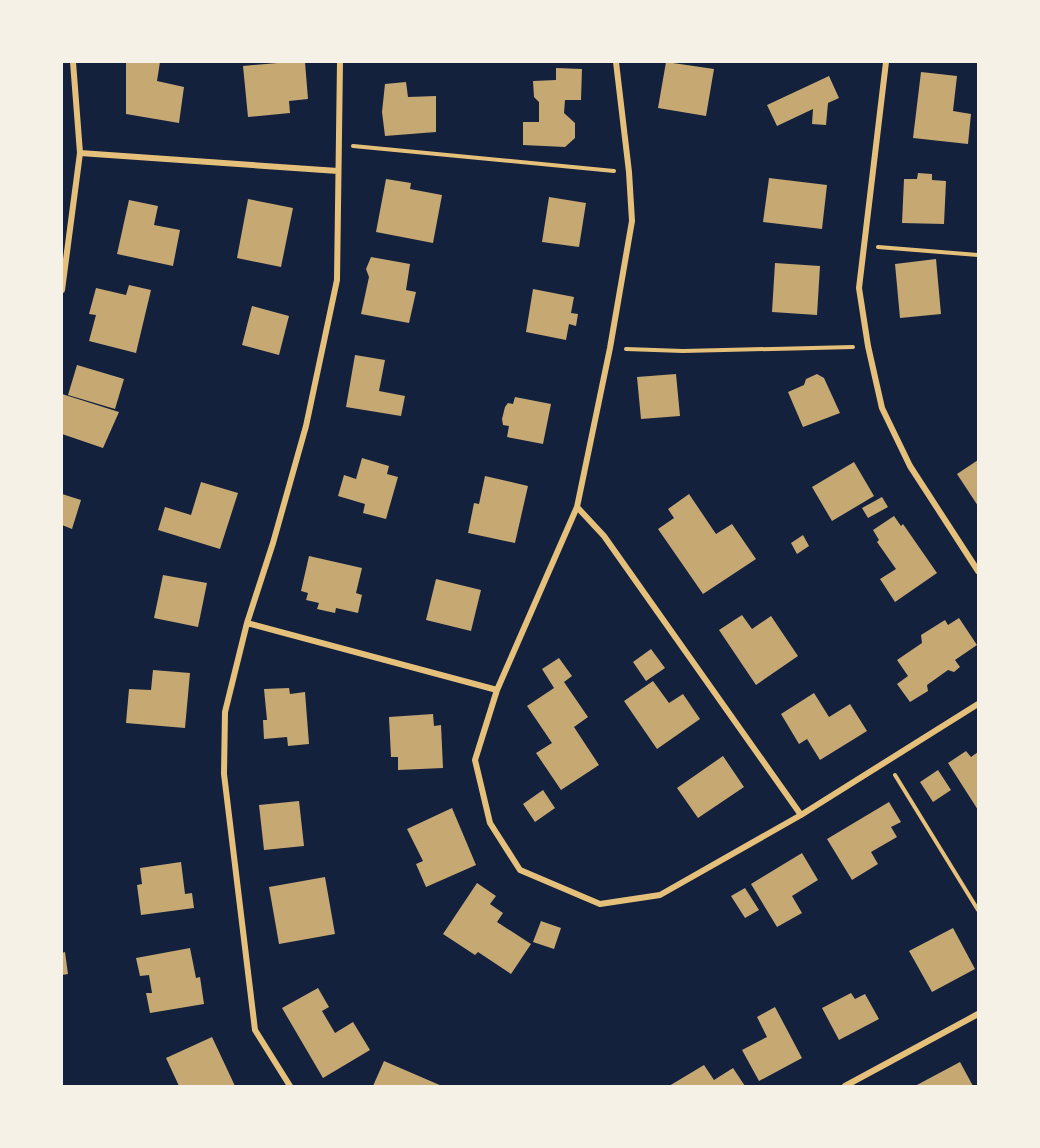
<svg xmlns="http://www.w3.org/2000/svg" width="1040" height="1148" font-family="Merriweather,serif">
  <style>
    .building { fill: #c6a872 }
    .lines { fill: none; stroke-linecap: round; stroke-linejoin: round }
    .path { stroke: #e5c07b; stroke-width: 4 }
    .minor { stroke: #e5c07b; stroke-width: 6 }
  </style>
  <rect width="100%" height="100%" fill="#14213d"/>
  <path class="building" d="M 126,62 L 160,62 L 157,81 L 184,87 L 179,123 L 126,114 Z
    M 289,62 L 305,62 L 308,99 L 289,101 L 290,113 L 248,117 L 243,66 Z
    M 666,62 L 714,69 L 706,116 L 658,108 Z
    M 556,68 L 582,69 L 581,100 L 565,100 L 564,113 L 575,123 L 575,138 L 565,147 L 523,145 L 523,122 L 539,122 L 539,102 L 534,97 L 533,81 L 556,80 Z
    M 921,72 L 957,76 L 953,111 L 971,114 L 968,144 L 913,138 Z
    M 829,76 L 839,98 L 828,103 L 826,125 L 812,124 L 813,109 L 777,126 L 767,105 Z
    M 406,82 L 408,97 L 436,96 L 436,132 L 385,136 L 382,112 L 385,84 Z
    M 918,173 L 932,174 L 932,180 L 946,181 L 944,224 L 902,223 L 904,179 L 917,179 Z
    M 769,178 L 827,185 L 822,229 L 763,222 Z
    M 386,179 L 411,183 L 410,189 L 442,195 L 433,243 L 376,232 Z
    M 549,197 L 586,203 L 579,247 L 542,242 Z
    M 248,199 L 293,208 L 281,267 L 237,258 Z
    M 129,200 L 158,206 L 154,225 L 180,230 L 173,266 L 117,254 Z
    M 371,257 L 410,264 L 406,290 L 416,292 L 409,323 L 361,314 L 369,277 L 366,269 Z
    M 936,259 L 941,314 L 900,318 L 895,264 Z
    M 775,263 L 820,266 L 817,315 L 772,312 Z
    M 129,285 L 151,290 L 136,353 L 89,341 L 96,315 L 89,314 L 96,288 L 126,295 Z
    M 533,289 L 574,297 L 571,313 L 578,314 L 576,326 L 569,324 L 566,340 L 526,332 Z
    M 252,306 L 289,316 L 279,355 L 242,345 Z
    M 355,355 L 385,360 L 379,391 L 405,396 L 401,416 L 346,407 Z
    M 77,365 L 124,379 L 115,409 L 68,395 Z
    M 676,374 L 680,416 L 641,419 L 637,377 Z
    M 817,374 L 824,378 L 840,413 L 803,427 L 788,392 L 804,385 L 806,379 Z
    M 62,394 L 119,412 L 103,448 L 62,434 Z
    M 515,397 L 551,404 L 543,444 L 507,437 L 509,426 L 503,425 L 502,419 L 505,407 L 508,403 L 513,404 Z
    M 362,458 L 389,466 L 387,474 L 398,477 L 386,519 L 363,513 L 365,504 L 338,496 L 344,475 L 356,479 Z
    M 978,460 L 978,506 L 957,474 Z
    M 854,462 L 874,496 L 832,521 L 812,487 Z
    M 485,476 L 528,486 L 515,543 L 468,533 L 474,503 L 479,504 Z
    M 201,482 L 238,493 L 220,549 L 158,530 L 165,507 L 191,515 Z
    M 62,494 L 81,500 L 72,529 L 62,525 Z
    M 689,494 L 716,534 L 732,524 L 756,559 L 703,594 L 658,529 L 674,518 L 668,509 Z
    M 882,497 L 888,507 L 868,518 L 862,508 Z
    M 894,516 L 901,526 L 903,524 L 937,573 L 895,602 L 880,579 L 896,569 L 877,542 L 879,540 L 873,530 Z
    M 803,535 L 809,546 L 797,554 L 791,543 Z
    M 309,556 L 362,568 L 356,593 L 362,595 L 358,613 L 336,608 L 335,613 L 317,609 L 319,603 L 306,600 L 308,593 L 301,591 Z
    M 163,575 L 207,583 L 198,627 L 154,618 Z
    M 436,579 L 481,590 L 471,631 L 426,620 Z
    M 742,615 L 752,629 L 771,616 L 798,656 L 756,685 L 719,630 Z
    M 959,618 L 977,645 L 955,660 L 960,667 L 954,672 L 948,670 L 927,685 L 928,691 L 910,702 L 897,684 L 908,676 L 897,660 L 922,643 L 921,635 L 945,620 L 948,625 Z
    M 651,649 L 665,668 L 646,681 L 633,662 Z
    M 559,658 L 572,676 L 564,682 L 588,717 L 574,727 L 599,765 L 561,790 L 536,753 L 552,743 L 527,706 L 554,688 L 542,669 Z
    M 153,670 L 190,673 L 185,728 L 126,723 L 129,689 L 151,690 Z
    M 653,681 L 669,703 L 683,694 L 700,719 L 657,749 L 624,701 Z
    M 289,688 L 290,694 L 305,692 L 309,744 L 288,746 L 287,737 L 264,739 L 263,720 L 267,720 L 264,689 Z
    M 814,693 L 829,717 L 850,704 L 867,731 L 820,760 L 807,739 L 799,744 L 781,714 Z
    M 433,714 L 434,726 L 441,725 L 443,768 L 398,770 L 398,757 L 391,757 L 389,717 Z
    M 966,751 L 971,757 L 978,752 L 978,810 L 948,763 Z
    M 723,756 L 744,787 L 698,818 L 677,788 Z
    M 938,770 L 951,790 L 933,802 L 920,782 Z
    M 543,790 L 555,808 L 535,822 L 523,804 Z
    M 299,801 L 304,846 L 264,850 L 259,805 Z
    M 889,802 L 901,822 L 891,827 L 897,837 L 871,852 L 878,864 L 852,880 L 827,839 Z
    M 452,808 L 476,865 L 426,887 L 416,864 L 423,861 L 407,829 Z
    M 802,853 L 818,880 L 792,896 L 802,913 L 777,927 L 751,884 Z
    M 181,862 L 185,894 L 192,893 L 194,908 L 141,915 L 137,885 L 142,884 L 140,868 Z
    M 325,877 L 335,934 L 279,944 L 269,887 Z
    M 477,883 L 496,896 L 490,904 L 503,913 L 497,922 L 531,944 L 511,974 L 478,952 L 475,955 L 443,934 Z
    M 745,888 L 759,910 L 745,918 L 731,896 Z
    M 541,921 L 561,928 L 554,949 L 533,942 Z
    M 953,928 L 975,969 L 932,992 L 909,951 Z
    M 190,948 L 196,978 L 200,977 L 204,1004 L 150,1013 L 146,993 L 152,993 L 149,975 L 140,976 L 136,958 Z
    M 65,952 L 68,974 L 62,975 L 62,953 Z
    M 318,988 L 329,1007 L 322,1011 L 335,1033 L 353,1022 L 370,1050 L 323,1078 L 282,1008 Z
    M 851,993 L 855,999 L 865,994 L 879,1019 L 839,1040 L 822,1008 Z
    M 775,1007 L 802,1058 L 759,1081 L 742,1050 L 767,1037 L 757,1017 Z
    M 212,1037 L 235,1086 L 179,1086 L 166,1058 Z
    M 384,1061 L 442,1086 L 373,1086 Z
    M 960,1062 L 973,1086 L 915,1086 Z
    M 704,1065 L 714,1080 L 733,1068 L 745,1086 L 669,1086 Z"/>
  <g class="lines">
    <path class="path" d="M 353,146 L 614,171
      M 878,247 L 978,255
      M 626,349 L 683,351 L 853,347
      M 895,775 L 978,910"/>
    <path class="minor" d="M 616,62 L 629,172 L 632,221 L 610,348 L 577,507 L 497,690 L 475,760 L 490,823 L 520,870 L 600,904 L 660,895 L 801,815 L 978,704
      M 886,62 L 859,288 L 868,346 L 882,408 L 910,466 L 978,571
      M 80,153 L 338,171
      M 62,290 L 80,153 L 73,62
      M 577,507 L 604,536 L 801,815
      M 247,623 L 497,690
      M 290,1086 L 255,1030 L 224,774 L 225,712 L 247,623 L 273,543 L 306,426 L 337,280 L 340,62
      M 845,1086 L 978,1014"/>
  </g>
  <rect width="1040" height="1148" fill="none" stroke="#f6f1e7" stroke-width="126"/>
</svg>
